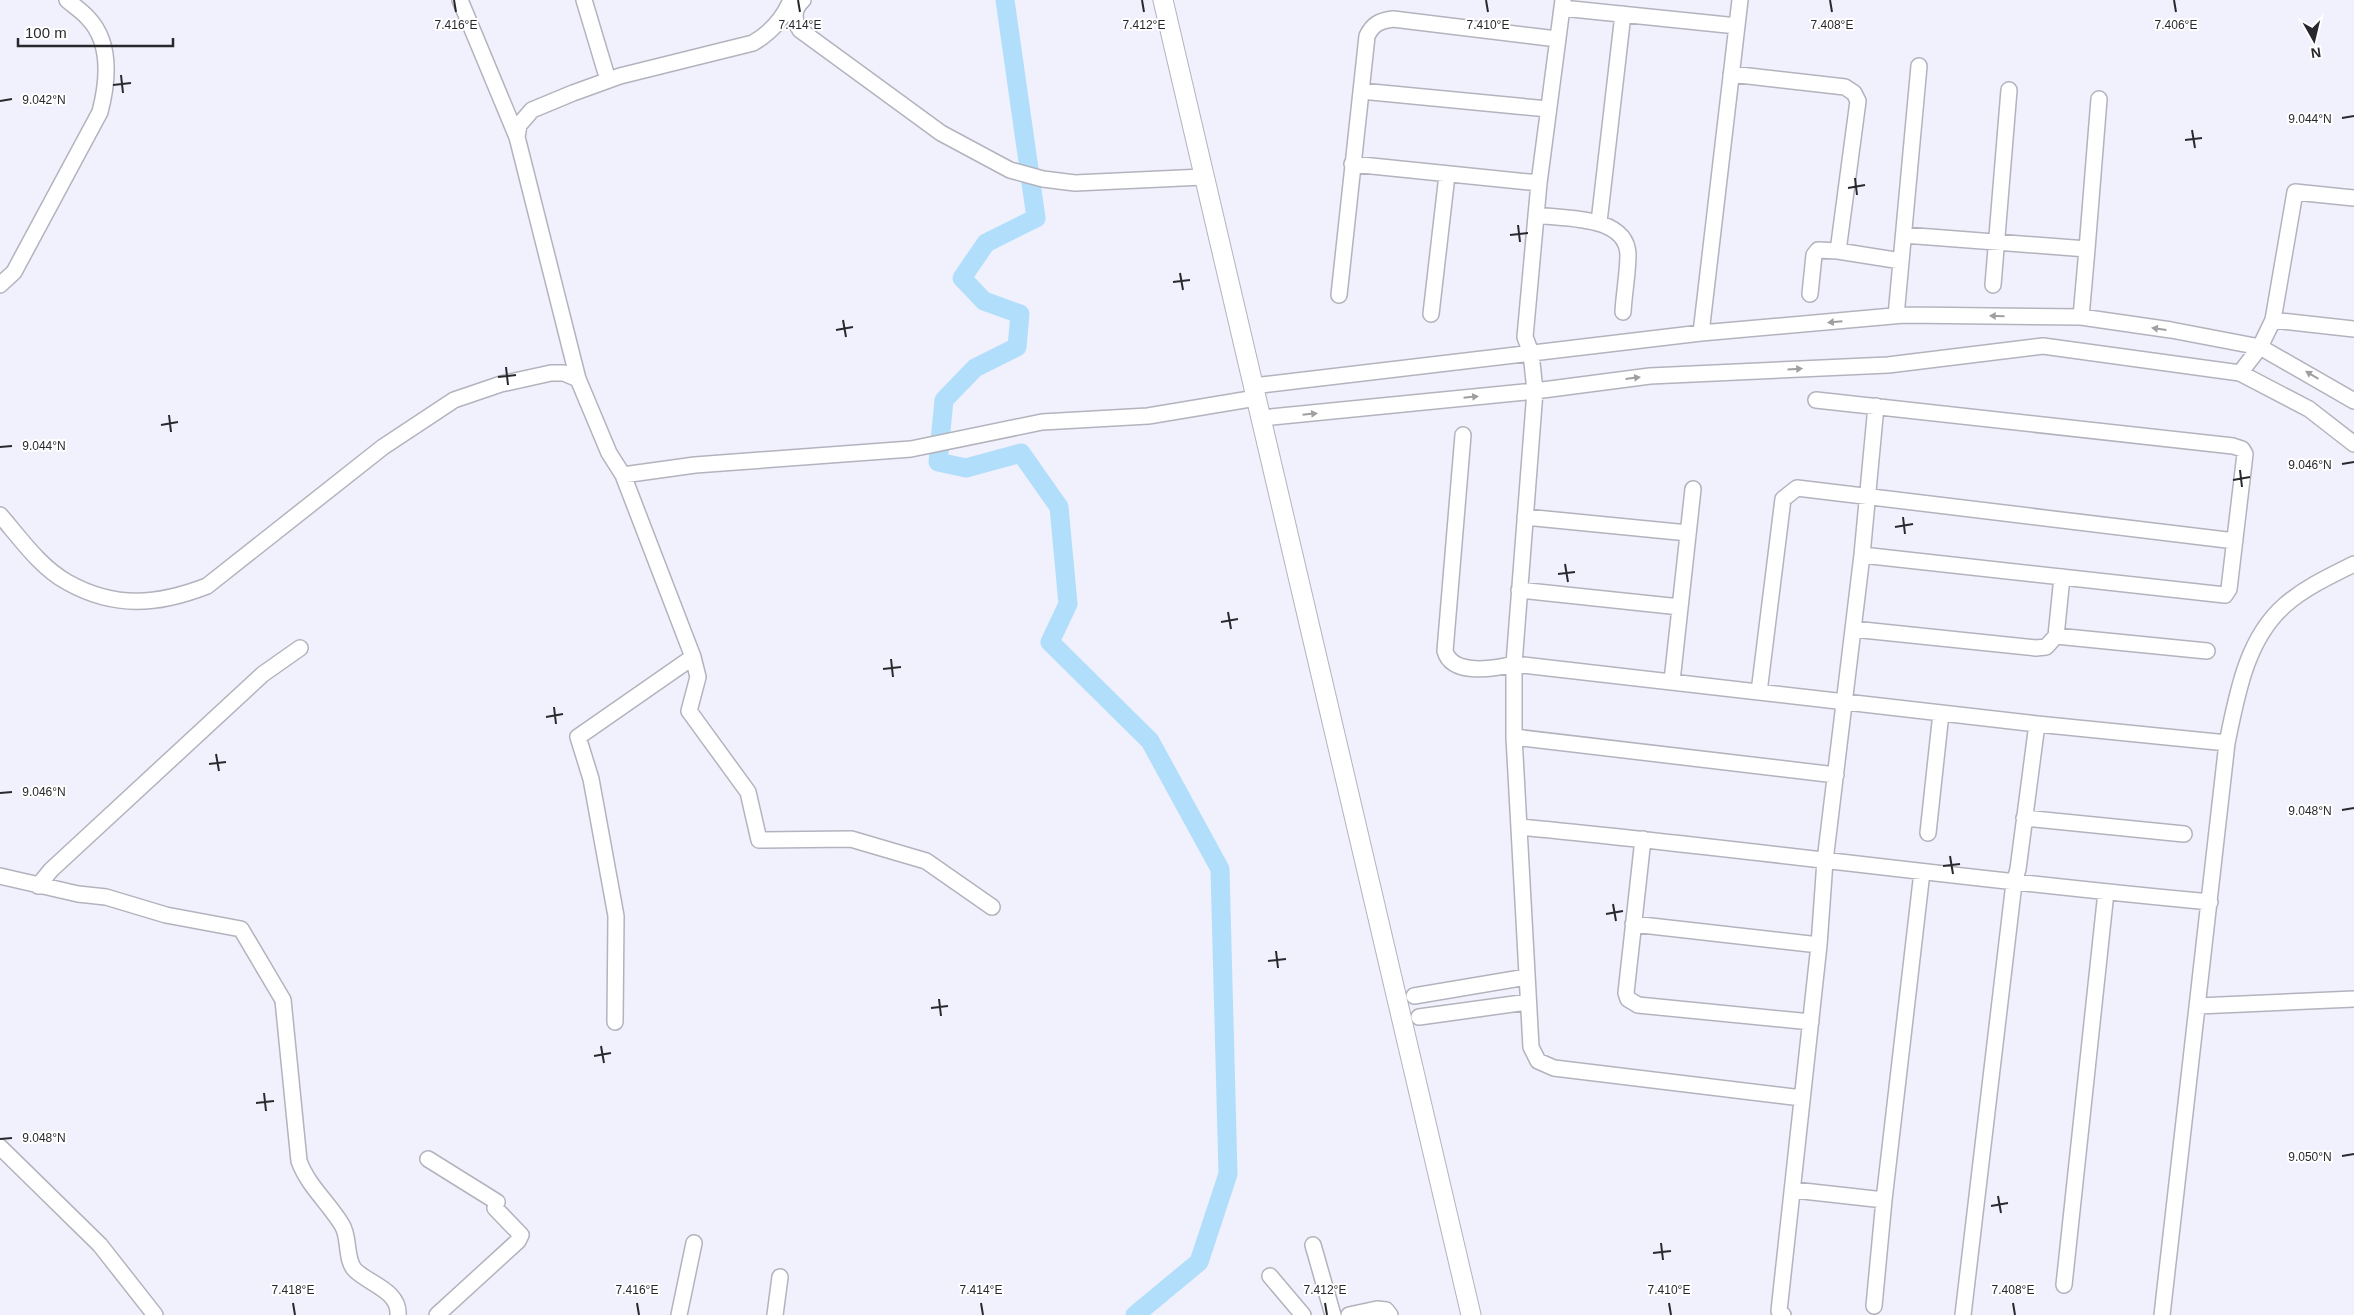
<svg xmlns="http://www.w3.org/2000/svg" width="2354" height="1315" font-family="Arial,sans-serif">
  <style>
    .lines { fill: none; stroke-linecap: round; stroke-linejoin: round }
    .river { stroke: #b1defa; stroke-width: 19 }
    .minor-casing { stroke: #b3b3be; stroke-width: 18 }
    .major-casing { stroke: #b3b3be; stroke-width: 21 }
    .minor { stroke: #fff; stroke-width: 15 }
    .major { stroke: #fff; stroke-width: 19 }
    .oneway { fill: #9f9fa0 }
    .ticks { fill: none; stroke: #29292d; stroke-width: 2 }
    .ticks-label { font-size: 12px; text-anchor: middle; fill: #29292d; stroke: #fff; stroke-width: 4; stroke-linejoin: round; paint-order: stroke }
  </style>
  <rect width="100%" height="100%" fill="#f0f1fc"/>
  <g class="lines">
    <path class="river" d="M 1005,0 L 1036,218 L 986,243 L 962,278 L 984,301 L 1020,314 L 1017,347 L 975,368 L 944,400 L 938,462 L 966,468 L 1021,453 L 1059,507 L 1068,604 L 1050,642 L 1150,741 L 1220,869 L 1228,1174 L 1199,1262 L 1135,1315"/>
    <g class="minor-casing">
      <path id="minor" d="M 460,0 L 517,137
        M 584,0 L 608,80
        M 803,0 C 793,9 793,19 800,30 L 941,133 L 1010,170 L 1043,179 L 1075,183 L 1203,177
        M 1563,0 L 1539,183 L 1525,337 L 1531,353 L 1535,391 L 1514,664 L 1514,737 L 1531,1047 L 1538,1061 L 1554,1068 L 1802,1098
        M 1562,8 L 1737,26
        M 1731,74 L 1845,87 L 1854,93 L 1858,101 L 1838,251
        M 1361,91 L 1548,109
        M 1352,164 L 1539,183
        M 1536,215 C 1564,219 1626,215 1628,254 C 1628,273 1624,293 1623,312
        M 1599,222 L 1623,14
        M 1904,235 L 2087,249 L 2081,317
        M 2087,249 L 2099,99
        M 0,285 L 14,272 L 100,112 C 108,81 112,43 88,18 C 82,11 74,6 67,0
        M 1993,285 L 2009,90
        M 1810,294 L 1814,255 L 1818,250 L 1838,251 L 1901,261
        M 1339,295 L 1367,36 C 1373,24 1379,21 1393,19 L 1557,39
        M 1431,314 L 1447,175
        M 1896,316 L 1919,66
        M 2273,320 L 2354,329
        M 1701,333 L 1740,0
        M 2240,373 L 2260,347 L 2273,320 L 2295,192 L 2354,198
        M 578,379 L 517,137 L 519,125 L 532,110 L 573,93 L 620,76 L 753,43 C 770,33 783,19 791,0
        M 1253,386 L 1701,333 L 1904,315 L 2081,317 L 2171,330 L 2260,347 L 2354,401
        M 1816,400 L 2233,446 L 2242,449 L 2245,454 L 2229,589 L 2225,595 L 1862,555
        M 1261,418 L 1535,391 L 1650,376 L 1888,365 L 2043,346 L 2240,373 L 2309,409 L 2354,444
        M 1463,435 L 1445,651 C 1452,676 1494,669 1514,664 L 2037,724 L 2227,743
        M 623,475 L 695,465 L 911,449 L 1042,422 L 1148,416 L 1256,398
        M 0,515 C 20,538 40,567 67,582 C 115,609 158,605 207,586 L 383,447 L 454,400 L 501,384 L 551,373 L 564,373 L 578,379 L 609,453 L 623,475 L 693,657 L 698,677 L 689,711 L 748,792 L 759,840 L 851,839 L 926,861 L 992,907
        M 1525,517 L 1688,533
        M 1519,590 L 1680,607
        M 1853,629 L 2036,648 L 2046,647 L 2056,636 L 2062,577
        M 2056,636 L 2207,651
        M 1672,681 L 1693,489
        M 1759,692 L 1783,499 L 1797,488 L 2235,541
        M 1514,737 L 1836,775
        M 2024,818 L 2184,834
        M 1520,827 C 1750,849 1979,881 2210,902
        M 1928,833 L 1941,713
        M 1643,839 L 1626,993 L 1628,999 L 1638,1005 L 1811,1022
        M 0,876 L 78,894 L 106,897 L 166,915 L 241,929 L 283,1000 L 299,1161 C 308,1186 329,1203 342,1225 C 350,1237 345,1260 355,1270 C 369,1284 400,1291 398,1315
        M 38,886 L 51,870 L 263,674 L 300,648
        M 1633,924 L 1819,945
        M 1414,996 L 1527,977
        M 2198,1006 L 2354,999
        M 1419,1017 L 1528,1002
        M 615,1022 L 616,916 L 591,779 L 578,737 L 693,657
        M 0,1147 L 100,1245 L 155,1315
        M 428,1159 L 497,1202 L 495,1208 L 521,1235 L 518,1241 L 437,1315
        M 1794,1190 L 1884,1200
        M 1313,1245 L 1333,1315
        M 1270,1276 L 1303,1315
        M 2064,1285 L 2106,892
        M 1874,1306 L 1884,1200 L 1922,872
        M 679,1315 L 694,1243
        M 775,1315 L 780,1277
        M 1349,1315 L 1377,1309 L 1386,1310 L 1390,1315
        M 1783,1315 L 1779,1311 L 1819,945 L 1825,861 L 1862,555 L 1876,406
        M 1963,1315 L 2014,883 L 2018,869 L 2037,724
        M 2162,1315 L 2227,743 C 2237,695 2246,639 2285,605 C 2306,587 2330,576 2354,564"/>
    </g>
    <g class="major-casing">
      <path id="major" d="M 1163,0 L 1471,1315"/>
    </g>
    <use href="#minor" class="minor"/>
    <use href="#major" class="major"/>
  </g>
  <defs><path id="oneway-solid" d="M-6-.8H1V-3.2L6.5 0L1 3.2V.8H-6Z" transform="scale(1.25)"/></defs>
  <g class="oneway">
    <use href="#oneway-solid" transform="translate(1997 316) rotate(-179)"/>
    <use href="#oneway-solid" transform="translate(1835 322) rotate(175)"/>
    <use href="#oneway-solid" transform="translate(2159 329) rotate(-172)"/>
    <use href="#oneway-solid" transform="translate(1795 369) rotate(-3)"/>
    <use href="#oneway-solid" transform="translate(2312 375) rotate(-149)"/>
    <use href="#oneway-solid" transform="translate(1633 378) rotate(-7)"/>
    <use href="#oneway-solid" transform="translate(1471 397) rotate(-6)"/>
    <use href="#oneway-solid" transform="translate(1310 414) rotate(-6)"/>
  </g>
  <path class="ticks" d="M 454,0 L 456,12M 798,0 L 800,12M 1142,0 L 1144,12M 1486,0 L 1488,12M 1830,0 L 1832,12M 2174,0 L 2176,12M 121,75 L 123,93M 113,85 L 131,83M 0,101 L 12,99M 2342,118 L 2354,116M 2192,130 L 2195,148M 2185,140 L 2202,138M 1855,178 L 1857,195M 1848,188 L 1865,185M 1518,225 L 1520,242M 1510,235 L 1528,233M 1180,273 L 1183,290M 1173,282 L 1190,280M 843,320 L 846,337M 836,330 L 853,327M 506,367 L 508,385M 498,377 L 516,375M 169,415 L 171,432M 161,425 L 178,422M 0,447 L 12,446M 2342,464 L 2354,462M 2240,470 L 2242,487M 2233,480 L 2250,477M 1903,517 L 1905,534M 1895,527 L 1913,524M 1565,564 L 1568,582M 1558,574 L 1575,572M 1228,612 L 1231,629M 1221,622 L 1238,619M 891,659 L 893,677M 883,669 L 901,667M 554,707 L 556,724M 546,717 L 563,714M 216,754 L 219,771M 209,764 L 226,762M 0,793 L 12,792M 2342,810 L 2354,808M 1950,856 L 1953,874M 1943,866 L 1960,864M 1613,904 L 1616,921M 1606,914 L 1623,911M 1276,951 L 1278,968M 1268,961 L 1286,959M 939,999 L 941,1016M 931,1008 L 948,1006M 601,1046 L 604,1063M 594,1056 L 611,1053M 264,1093 L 266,1111M 256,1103 L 274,1101M 0,1139 L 12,1138M 2342,1156 L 2354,1154M 1998,1196 L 2001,1213M 1991,1206 L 2008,1203M 1661,1243 L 1663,1260M 1653,1253 L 1671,1251M 293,1303 L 295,1315M 637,1303 L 639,1315M 981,1303 L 983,1315M 1325,1303 L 1327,1315M 1669,1303 L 1671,1315M 2013,1303 L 2015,1315"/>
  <g class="ticks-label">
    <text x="456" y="29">7.416°E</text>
    <text x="800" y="29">7.414°E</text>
    <text x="1144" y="29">7.412°E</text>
    <text x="1488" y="29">7.410°E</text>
    <text x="1832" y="29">7.408°E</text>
    <text x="2176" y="29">7.406°E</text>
    <text x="44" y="104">9.042°N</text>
    <text x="2310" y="123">9.044°N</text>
    <text x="44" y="450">9.044°N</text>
    <text x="2310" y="469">9.046°N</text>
    <text x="44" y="796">9.046°N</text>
    <text x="2310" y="815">9.048°N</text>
    <text x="44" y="1142">9.048°N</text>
    <text x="2310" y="1161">9.050°N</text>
    <text x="293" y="1294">7.418°E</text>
    <text x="637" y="1294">7.416°E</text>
    <text x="981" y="1294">7.414°E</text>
    <text x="1325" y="1294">7.412°E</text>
    <text x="1669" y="1294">7.410°E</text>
    <text x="2013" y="1294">7.408°E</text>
  </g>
  <g transform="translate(2314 40) rotate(172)" stroke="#ffffff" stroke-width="4" paint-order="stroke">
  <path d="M0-4L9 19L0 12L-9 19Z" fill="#29292d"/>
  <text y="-8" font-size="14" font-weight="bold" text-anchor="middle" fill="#29292d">N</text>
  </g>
  <path d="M18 38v8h155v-8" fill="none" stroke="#29292d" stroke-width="2.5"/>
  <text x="25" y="38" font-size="15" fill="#29292d" stroke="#ffffff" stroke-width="4" paint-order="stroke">100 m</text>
</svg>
